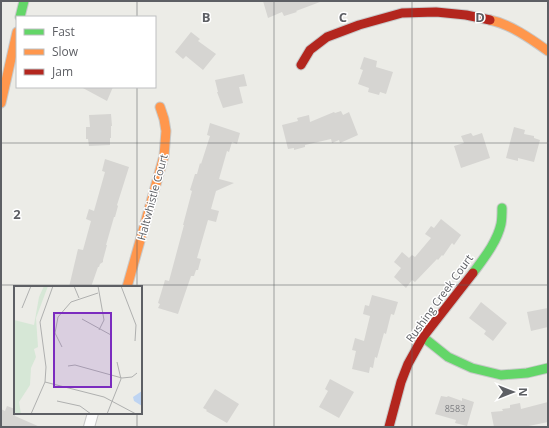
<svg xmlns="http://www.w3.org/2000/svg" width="549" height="428" font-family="'Open Sans',sans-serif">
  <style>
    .building { fill: #d6d5d2 }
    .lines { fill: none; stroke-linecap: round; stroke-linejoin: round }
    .street-casing { stroke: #c8c8c8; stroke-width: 12 }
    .fast-casing { stroke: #c8c9c9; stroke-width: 11 }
    .slow-casing { stroke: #c8c9c9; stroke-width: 11 }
    .jam-casing { stroke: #c8c9c9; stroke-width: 11 }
    .street { stroke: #fcfcfb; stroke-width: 10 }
    .fast { stroke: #63d668; stroke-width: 9 }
    .slow { stroke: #ff974d; stroke-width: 9 }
    .jam { stroke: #b3261e; stroke-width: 9 }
    .grid { fill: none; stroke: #5d5f64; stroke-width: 1; stroke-opacity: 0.55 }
    .labels { text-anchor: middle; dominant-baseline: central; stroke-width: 3; stroke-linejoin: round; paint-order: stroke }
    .number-label { font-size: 9px; fill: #7c7d80 }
    .street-label { font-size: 11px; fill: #5d5f64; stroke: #fff }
    .inset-road { fill: none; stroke: #afb0af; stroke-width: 1 }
    .view { fill: #7b2cbf; fill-opacity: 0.15; stroke: #7b2cbf; stroke-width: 2 }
    .inset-edge { fill: none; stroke: #5d5f64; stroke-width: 2 }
    .grid-label { font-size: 13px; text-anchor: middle; font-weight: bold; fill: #5d5f64; stroke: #fff; stroke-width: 3; stroke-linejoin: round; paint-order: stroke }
  </style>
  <rect width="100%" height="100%" fill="#ecece7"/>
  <path class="building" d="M 263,1 L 319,1 L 320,2 L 296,11 L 297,12 L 284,16 L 282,12 L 268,18 Z
    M 191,32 L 200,39 L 198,41 L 216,54 L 203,70 L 186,56 L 183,59 L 175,52 Z
    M 364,57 L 377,61 L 376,67 L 393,72 L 386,94 L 380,92 L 379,95 L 368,92 L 369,88 L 358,84 L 363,70 L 360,69 Z
    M 244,74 L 247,86 L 239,87 L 243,103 L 223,108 L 217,92 L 218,92 L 215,80 Z
    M 81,87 L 113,87 L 107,101 Z
    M 341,111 L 343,115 L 349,112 L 358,135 L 340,143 L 339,140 L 332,143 L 331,139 L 305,145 L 305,147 L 294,150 L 294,148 L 288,149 L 282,125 L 298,121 L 297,118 L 309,115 L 310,122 L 334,112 L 335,113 Z
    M 111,114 L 112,126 L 111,126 L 111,138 L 110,138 L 110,145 L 89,146 L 88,139 L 86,139 L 86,127 L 90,127 L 89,115 Z
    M 210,123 L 240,133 L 237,144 L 232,142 L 229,152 L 227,151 L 219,179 L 234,183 L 216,191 L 211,209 L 219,211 L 216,222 L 208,220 L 197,258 L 201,259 L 198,270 L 196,270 L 194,276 L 191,276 L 178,314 L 158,308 L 160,304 L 158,303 L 165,280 L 169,281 L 184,225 L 183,225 L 192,191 L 190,190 L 195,174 L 197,174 L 200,163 L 201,164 L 210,136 L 207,135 Z
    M 514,127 L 525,130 L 524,134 L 534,136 L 534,138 L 540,140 L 534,162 L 518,158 L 518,161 L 506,158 Z
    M 471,133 L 473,136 L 482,133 L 490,158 L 461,168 L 454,146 L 464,143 L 461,136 Z
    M 105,159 L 129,167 L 117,205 L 118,206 L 115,217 L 114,217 L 106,245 L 107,245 L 103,260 L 103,262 L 100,264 L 99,267 L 98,267 L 91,287 L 69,287 L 78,249 L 83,250 L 91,221 L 86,219 L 89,209 L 94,211 L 105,172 L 102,171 Z
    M 441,219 L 461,235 L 454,245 L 452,243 L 443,256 L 442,255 L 438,260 L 437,259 L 415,282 L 412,280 L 406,288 L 394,277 L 401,268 L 394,262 L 402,252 L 409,258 L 412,255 L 415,257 L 431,238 L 425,234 L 431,226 L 434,228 Z
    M 372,295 L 398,302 L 394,315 L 391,314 L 386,334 L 384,333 L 377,358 L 375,357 L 373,368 L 370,367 L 369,373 L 352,369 L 356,351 L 352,350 L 355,338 L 364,341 L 370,316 L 363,314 L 365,305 L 369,306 Z
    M 481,302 L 507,323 L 493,341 L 484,334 L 486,331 L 469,318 Z
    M 548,308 L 548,327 L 531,331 L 527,312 Z
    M 330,379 L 354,392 L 339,418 L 319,407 L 328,391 L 325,389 Z
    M 215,389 L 239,404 L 227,423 L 206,411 L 207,410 L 203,408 Z
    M 441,396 L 447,397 L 448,396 L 462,401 L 462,398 L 474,402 L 467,426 L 455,423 L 456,420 L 435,414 Z
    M 548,402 L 548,422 L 524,427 L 494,427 L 491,412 L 503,411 L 502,409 L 510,408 L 510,405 L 520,403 L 521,409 Z
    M 7,406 L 15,409 L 15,416 L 40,427 L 1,427 L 1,409 L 5,411 Z"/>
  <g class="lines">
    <g class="street-casing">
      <path id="street" d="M 89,427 L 93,413"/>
    </g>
    <g class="fast-casing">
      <path id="fast" d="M 20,17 L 24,1
        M 473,273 C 484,258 497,242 501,224 C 502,219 502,213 502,208
        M 423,337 L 448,357 L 472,368 L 501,375 L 527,373 L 548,368"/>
    </g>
    <g class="slow-casing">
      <path id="slow" d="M 490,20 C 510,24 531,39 548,51
        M 1,103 L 17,32
        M 127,287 L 164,156 L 166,131 L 164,119 L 160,107"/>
    </g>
    <g class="jam-casing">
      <path id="jam" d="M 301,65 L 310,50 L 327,37 L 359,25 L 402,13 L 436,12 L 466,15 L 490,20
        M 389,427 L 401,382 L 408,364 L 423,337 L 473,273"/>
    </g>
    <use href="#street" class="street"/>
    <use href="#fast" class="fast"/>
    <use href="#slow" class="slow"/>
    <use href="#jam" class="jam"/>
  </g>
  <path class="grid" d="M 137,1 L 137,17M 274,1 L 274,427M 412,1 L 412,427M 137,87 L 137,287M 1,143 L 548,143M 1,285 L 548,285M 137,413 L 137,427"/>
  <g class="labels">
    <g class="number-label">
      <text x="455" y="408">8583</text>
    </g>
    <g class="street-label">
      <text transform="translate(152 197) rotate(-75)">Haltwhistle Court</text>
      <text transform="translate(439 298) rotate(-54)">Rushing Creek Court</text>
    </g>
  </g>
  <g transform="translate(14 286)">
    <rect width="128" height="128" fill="#ecece7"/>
    <path d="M 30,0 L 34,0 L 22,32 L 24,61 L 20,63 L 22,71 L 17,82 L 16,99 L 5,116 L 7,128 L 0,128 L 0,34 L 20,39 L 25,11 Z" fill="#d6e7d6"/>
    <path d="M 128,105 L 128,120 L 120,115 L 119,111 Z" fill="#bed4f2"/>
    <path class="inset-road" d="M 60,0 L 65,12M 84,0 L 90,34 L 85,44M 107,0 L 122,39 L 121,55M 8,22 L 17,0M 68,33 L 97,49M 48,61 L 41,47 L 44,31 L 57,16 L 84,7M 54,80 L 61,79 L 108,92 L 118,91 L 123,87M 31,96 L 90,111 L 122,128M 43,115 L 66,120 L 77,128M 17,128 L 31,96 L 32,81 L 26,36 L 39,0M 93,128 L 107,93 L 103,76"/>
    <path class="view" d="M 40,27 L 97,27 L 97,101 L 40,101 Z"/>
    <rect width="128" height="128" class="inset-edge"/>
  </g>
  <g class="grid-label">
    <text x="206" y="22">B</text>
    <text x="343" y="22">C</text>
    <text x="480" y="22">D</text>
    <text x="17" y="219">2</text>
  </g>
  <rect width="549" height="428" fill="none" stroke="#5d5f64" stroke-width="4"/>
  <rect x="16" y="16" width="140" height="72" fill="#ffffff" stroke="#bebfc1"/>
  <rect x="24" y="29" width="20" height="6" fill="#63d668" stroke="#bebfc1"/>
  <text x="52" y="36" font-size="12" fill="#5d5f64">Fast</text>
  <rect x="24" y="49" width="20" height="6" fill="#ff974d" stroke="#bebfc1"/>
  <text x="52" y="56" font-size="12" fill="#5d5f64">Slow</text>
  <rect x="24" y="69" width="20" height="6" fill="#b3261e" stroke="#bebfc1"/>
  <text x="52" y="76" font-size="12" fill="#5d5f64">Jam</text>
  <g transform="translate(513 392) rotate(90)" stroke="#ffffff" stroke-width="3" paint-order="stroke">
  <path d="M0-3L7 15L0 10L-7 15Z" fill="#5d5f64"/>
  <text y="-6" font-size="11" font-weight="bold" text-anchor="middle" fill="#5d5f64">N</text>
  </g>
</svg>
